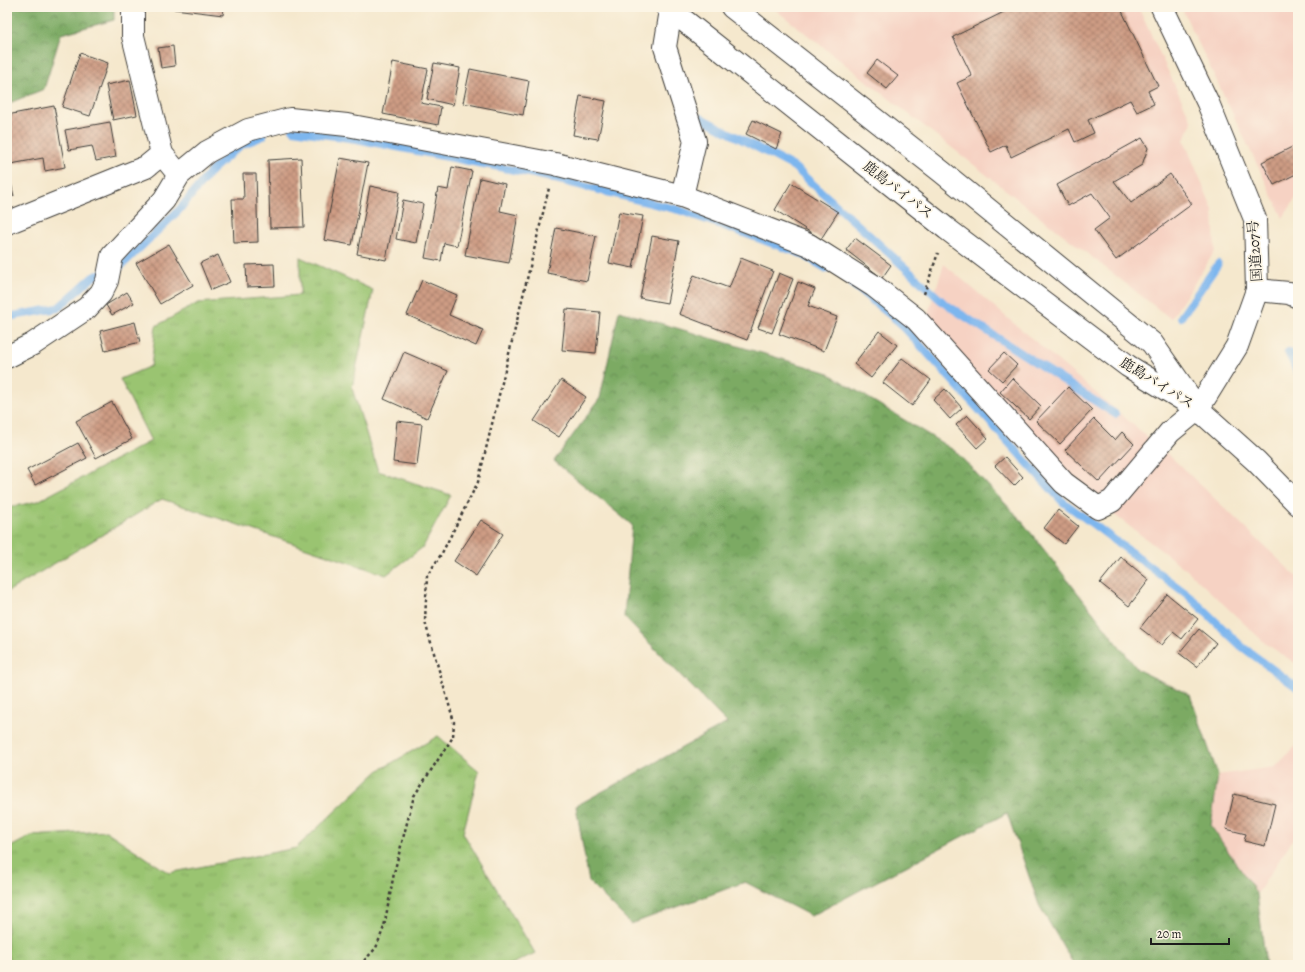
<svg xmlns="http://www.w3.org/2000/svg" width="1305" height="972" font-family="Alegreya,'Noto Serif JP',serif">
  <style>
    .built { fill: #f6d2c3 }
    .grass { fill: url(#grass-tufts); stroke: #5b7046 }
    .forest { fill: url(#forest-crowns); stroke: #4c6340 }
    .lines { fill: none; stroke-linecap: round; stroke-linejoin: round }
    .stream { stroke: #7db6ee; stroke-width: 8 }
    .building { fill: url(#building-cross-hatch) }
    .minor-casing { stroke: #3d3b37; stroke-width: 24 }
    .tertiary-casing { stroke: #3d3b37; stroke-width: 24 }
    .trunk-casing { stroke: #3d3b37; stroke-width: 24 }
    .path { stroke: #3d3b37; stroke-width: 2.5; stroke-dasharray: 3 3; stroke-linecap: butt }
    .minor { stroke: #fff; stroke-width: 22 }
    .tertiary { stroke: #fff; stroke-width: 22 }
    .trunk { stroke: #fff; stroke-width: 22 }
    .labels { text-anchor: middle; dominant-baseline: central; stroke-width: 3.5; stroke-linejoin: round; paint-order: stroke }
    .street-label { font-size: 14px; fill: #1c1c1c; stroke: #fcf5e5 }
  </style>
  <defs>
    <pattern id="grass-tufts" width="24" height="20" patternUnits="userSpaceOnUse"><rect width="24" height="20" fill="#9ac471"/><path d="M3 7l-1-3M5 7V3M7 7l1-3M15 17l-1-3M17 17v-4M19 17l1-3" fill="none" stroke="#84a861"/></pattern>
    <pattern id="forest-crowns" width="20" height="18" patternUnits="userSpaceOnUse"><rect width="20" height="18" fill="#7baa63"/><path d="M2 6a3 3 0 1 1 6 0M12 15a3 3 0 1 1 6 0" fill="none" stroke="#648a51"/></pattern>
    <pattern id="building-cross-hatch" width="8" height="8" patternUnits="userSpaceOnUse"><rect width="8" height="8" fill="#ce9c84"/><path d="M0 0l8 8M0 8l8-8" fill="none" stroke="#a67e6b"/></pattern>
  </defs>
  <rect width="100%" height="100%" fill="#fcf5e5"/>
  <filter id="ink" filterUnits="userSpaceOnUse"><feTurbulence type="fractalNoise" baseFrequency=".025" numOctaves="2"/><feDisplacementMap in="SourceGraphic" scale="8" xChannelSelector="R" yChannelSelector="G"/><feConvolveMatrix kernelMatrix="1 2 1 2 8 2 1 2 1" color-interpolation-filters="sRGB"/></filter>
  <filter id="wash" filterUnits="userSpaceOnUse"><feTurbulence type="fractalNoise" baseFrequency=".012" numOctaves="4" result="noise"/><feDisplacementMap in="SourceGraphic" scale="16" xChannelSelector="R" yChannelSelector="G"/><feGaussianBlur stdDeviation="0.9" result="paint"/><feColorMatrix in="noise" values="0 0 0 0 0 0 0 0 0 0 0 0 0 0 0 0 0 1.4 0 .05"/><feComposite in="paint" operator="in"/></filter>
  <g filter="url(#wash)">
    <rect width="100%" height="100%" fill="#f5e8cd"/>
    <path class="built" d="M 772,7 L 1138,7 L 1192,122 L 1184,140 L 1213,210 L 1215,251 L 1171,319 Z
      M 1181,7 L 1298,7 L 1298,195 L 1283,218 Z
      M 944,264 L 1170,456 L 1298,578 L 1298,665 L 1265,643 L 1187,570 L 1062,475 L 926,319 Z
      M 1298,744 L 1298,831 L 1257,894 L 1211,826 L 1218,775 L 1275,767 Z"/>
    <path class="grass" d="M 300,257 L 373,290 L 352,388 L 378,471 L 451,495 L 423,547 L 386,575 L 162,499 L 7,592 L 7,508 L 38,501 L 151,441 L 120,379 L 151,366 L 156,326 L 198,303 L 300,295 Z
      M 438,736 L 479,771 L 463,833 L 535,953 L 510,965 L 7,965 L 7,963 L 9,960 L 7,953 L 7,849 L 31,836 L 106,831 L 169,873 L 296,848 L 378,771 Z"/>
    <path class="forest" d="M 7,7 L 114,7 L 114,20 L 61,34 L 44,89 L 7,104 Z
      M 619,311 L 826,372 L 955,451 L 1020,519 L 1138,670 L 1190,695 L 1218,775 L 1211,826 L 1257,894 L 1266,965 L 1074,965 L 1039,905 L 1007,813 L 811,916 L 745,882 L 631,924 L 589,882 L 576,806 L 727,723 L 624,617 L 632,525 L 554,461 L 600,398 Z"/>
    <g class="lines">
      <path class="stream" d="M 701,118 L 794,167 L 944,303 L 1115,414
        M 293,130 L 356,139 L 539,175 L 679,210 L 802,254 L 827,269
        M 853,285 L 900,323 L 1062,501 L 1188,595 L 1241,646 L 1298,688
        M 7,317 L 58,308 L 93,277 L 121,266 L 179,210 L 212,170 L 241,145 L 263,136
        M 1181,317 L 1218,264
        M 1288,352 L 1298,373"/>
    </g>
    <g id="blocks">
      <path class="building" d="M 174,7 L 224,7 L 223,15 L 174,9 Z
        M 1014,7 L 1120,7 L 1158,86 L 1148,91 L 1154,104 L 1137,112 L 1130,100 L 1088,120 L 1094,133 L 1075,142 L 1069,129 L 1011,157 L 1006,145 L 991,152 L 957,83 L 972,76 L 953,37 Z
        M 173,46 L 175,66 L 161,68 L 158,48 Z
        M 80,53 L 108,63 L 90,116 L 62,107 Z
        M 877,60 L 898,76 L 887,89 L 867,73 Z
        M 393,62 L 428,69 L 421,103 L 441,107 L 438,125 L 383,114 Z
        M 434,63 L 460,68 L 453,105 L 427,99 Z
        M 470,69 L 529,81 L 523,115 L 463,103 Z
        M 130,80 L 137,115 L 113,120 L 106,85 Z
        M 580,96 L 606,101 L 598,139 L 573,135 Z
        M 54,106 L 65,167 L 45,171 L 43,158 L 11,164 L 7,143 L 7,115 Z
        M 753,120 L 782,134 L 776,149 L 746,134 Z
        M 110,122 L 116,157 L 96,161 L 92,146 L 69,150 L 65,130 Z
        M 1142,138 L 1148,148 L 1142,165 L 1114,181 L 1131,203 L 1170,174 L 1192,204 L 1116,260 L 1094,230 L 1110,218 L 1092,193 L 1068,206 L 1057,185 Z
        M 1298,144 L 1298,173 L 1274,185 L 1262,162 Z
        M 301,158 L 304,227 L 270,228 L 268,160 Z
        M 340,158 L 368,163 L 352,245 L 324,240 Z
        M 7,165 L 14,196 L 7,198 Z
        M 452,167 L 472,171 L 457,246 L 444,243 L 441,261 L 425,258 L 438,188 L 448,190 Z
        M 243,174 L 256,174 L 258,242 L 234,243 L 232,199 L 244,199 Z
        M 480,178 L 505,184 L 500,211 L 518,215 L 509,263 L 465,255 Z
        M 791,183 L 838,212 L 821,239 L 775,210 Z
        M 370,186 L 399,192 L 386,260 L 357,254 Z
        M 403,200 L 423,204 L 416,243 L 396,239 Z
        M 619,212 L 643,216 L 633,268 L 609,263 Z
        M 556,228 L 596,236 L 587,281 L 547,273 Z
        M 652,236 L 679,241 L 667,303 L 640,298 Z
        M 855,238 L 891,265 L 882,278 L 846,250 Z
        M 169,244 L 193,285 L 160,304 L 136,263 Z
        M 218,255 L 230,282 L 211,290 L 200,263 Z
        M 741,258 L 773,271 L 747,340 L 679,314 L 694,275 L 729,288 Z
        M 274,264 L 275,286 L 247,287 L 246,265 Z
        M 779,273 L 793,279 L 772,333 L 758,328 Z
        M 422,280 L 457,295 L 449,315 L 483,330 L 476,346 L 407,315 Z
        M 798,282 L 815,289 L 808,306 L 837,317 L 824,351 L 779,334 Z
        M 127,292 L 134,303 L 112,315 L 106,305 Z
        M 566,309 L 600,312 L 596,353 L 562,350 Z
        M 135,322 L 140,342 L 105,351 L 100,331 Z
        M 879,331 L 897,345 L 871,378 L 854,364 Z
        M 404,352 L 448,371 L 427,418 L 384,399 Z
        M 1004,353 L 1017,365 L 1002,381 L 989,369 Z
        M 902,358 L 931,380 L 912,406 L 883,383 Z
        M 1012,378 L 1041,406 L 1029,419 L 1000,392 Z
        M 561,380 L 586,397 L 559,437 L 534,421 Z
        M 1068,387 L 1092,410 L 1060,444 L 1036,421 Z
        M 945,389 L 962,408 L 950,419 L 933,400 Z
        M 112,402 L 132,439 L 96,458 L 76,421 Z
        M 967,415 L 988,438 L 977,448 L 956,425 Z
        M 1094,419 L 1115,440 L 1122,432 L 1134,444 L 1099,482 L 1065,450 Z
        M 397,421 L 422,424 L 417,465 L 393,462 Z
        M 78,443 L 87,458 L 35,485 L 27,470 Z
        M 1005,457 L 1023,477 L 1014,486 L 995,466 Z
        M 1058,510 L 1078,526 L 1064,544 L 1044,528 Z
        M 481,520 L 503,534 L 476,576 L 454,561 Z
        M 1121,557 L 1149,580 L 1129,606 L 1100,583 Z
        M 1167,594 L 1198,619 L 1182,639 L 1173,632 L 1162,645 L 1140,628 Z
        M 1199,629 L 1216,643 L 1197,667 L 1179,653 Z
        M 1234,794 L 1275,804 L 1265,846 L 1244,841 L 1246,834 L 1226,829 Z"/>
    </g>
  </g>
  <g filter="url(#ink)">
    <use href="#blocks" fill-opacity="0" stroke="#3d3b37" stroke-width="1"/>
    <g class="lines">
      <g class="minor-casing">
        <path id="minor" d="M 133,7 L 133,36 L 162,154 L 179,175
          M 671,10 L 665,47 L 695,141 L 682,196
          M 7,223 L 146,167 L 162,154
          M 7,357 L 33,344 L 87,308 L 101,293 L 107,281 L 112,256 L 164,200 L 179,175 L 207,152 L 248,130 L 290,119 L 347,125 L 555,164 L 682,196 L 809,245 L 874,286 L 916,319 L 1064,483 L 1098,508 L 1112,501 L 1170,432 L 1198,409"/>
      </g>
      <g class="tertiary-casing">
        <path id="tertiary" d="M 1257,290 L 1289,293 L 1298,297"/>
      </g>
      <g class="trunk-casing">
        <path id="trunk" d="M 667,7 L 947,229 L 1128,366 L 1198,409 L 1256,461 L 1298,504
          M 732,7 L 942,172 L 1152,343 L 1193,402
          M 1162,7 L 1208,103 L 1255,219 L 1257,290 L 1237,346 L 1198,409"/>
      </g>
      <path class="path" d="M 924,294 L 938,253
        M 360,965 L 376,948 L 384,927 L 394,873 L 414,796 L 453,737 L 454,722 L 425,622 L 427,576 L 442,553 L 478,482 L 549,188"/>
      <use href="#minor" class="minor"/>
      <use href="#tertiary" class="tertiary"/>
      <use href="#trunk" class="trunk"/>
    </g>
  </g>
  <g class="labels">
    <g class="street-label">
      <text transform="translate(898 190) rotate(38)">鹿島バイパス</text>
      <text transform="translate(1255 251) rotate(-94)">国道207号</text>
      <text transform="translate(1157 383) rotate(32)">鹿島バイパス</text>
    </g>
  </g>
  <rect width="1305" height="972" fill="none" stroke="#fcf5e5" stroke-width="24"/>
  <path d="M1151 938v6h78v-6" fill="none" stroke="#1c1c1c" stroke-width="2"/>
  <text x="1157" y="938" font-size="12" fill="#1c1c1c" stroke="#fcf5e5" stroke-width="3" paint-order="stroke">20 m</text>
</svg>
